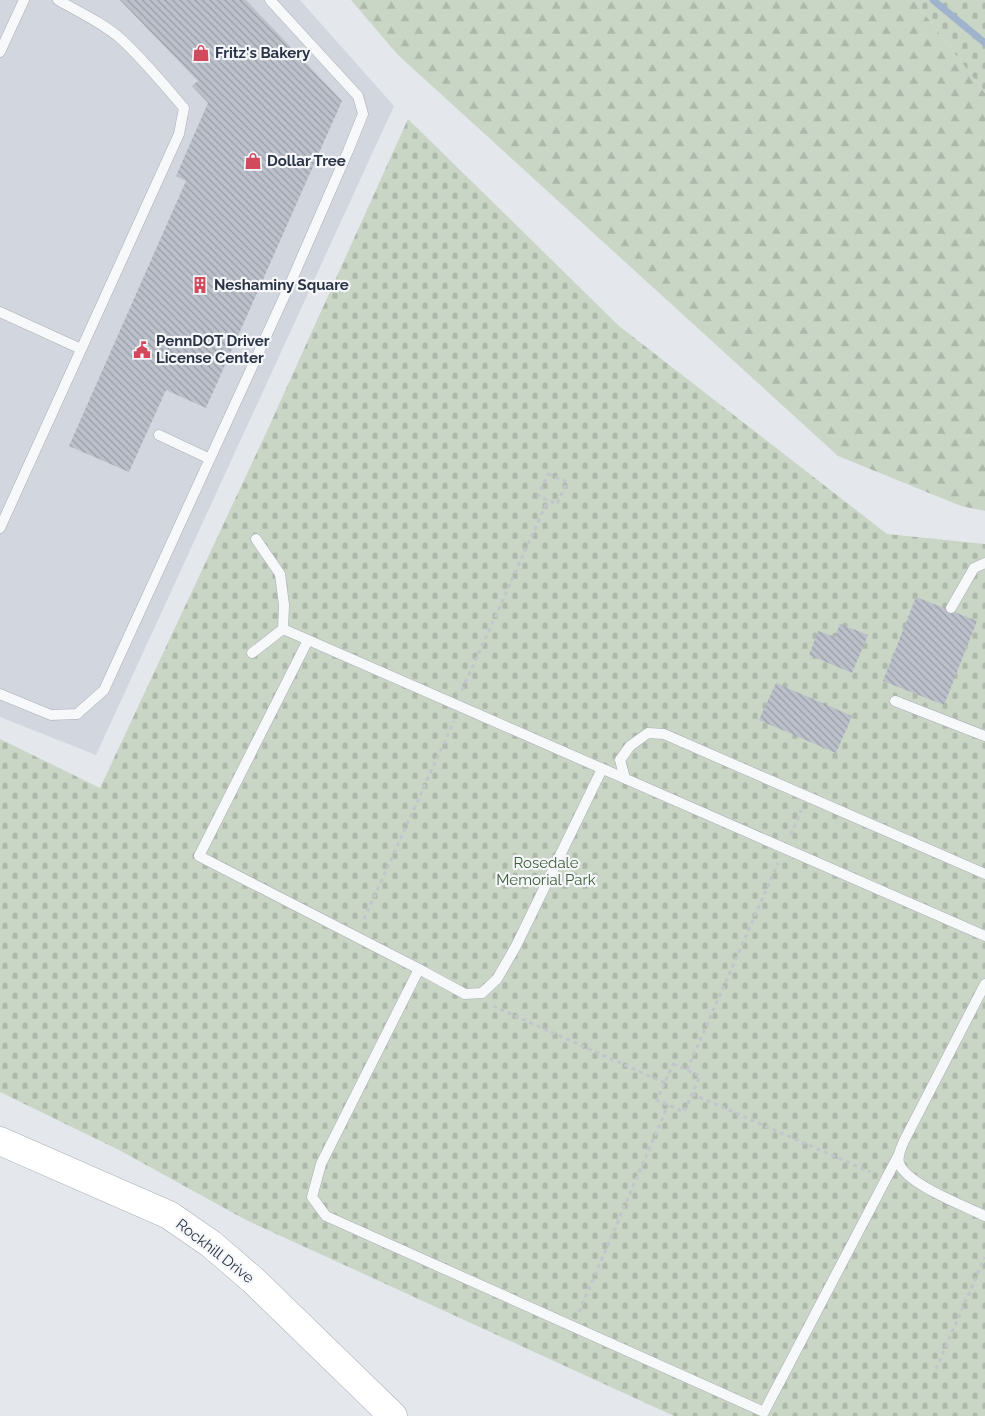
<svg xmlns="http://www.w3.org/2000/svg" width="985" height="1416" font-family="Raleway,sans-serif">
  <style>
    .built { fill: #d2d6de }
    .forest { fill: url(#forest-firs) }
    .cemetery { fill: url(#cemetery-stones) }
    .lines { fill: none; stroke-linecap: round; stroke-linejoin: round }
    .stream { stroke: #9fb4cc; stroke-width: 7 }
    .building { fill: url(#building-back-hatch) }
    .lane-casing { stroke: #a9aeb7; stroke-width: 11 }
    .secondary-casing { stroke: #a9aeb7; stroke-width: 29 }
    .path { stroke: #c2c5cb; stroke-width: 3; stroke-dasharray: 4 4; stroke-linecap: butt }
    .lane { stroke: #f7f8fa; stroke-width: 10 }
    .secondary { stroke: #fff; stroke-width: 28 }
    .labels { text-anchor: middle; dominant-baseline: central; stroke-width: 4.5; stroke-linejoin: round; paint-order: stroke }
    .poi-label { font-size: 15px; font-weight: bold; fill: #2b3445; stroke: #f4f6f9; text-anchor: start }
    .park-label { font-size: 15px; fill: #3f6138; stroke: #f4f6f9 }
    .street-label { font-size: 15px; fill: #2b3445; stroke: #f4f6f9 }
  </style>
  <defs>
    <pattern id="forest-firs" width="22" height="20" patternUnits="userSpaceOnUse" patternTransform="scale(1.25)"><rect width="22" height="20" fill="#c9d6c5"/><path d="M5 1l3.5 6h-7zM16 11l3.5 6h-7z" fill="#adb8ab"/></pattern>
    <pattern id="cemetery-stones" width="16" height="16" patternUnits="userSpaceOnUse" patternTransform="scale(1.25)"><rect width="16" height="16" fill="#c9d6c5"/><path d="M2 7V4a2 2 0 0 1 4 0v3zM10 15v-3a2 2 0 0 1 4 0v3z" fill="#adb8ab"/></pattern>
    <pattern id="building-back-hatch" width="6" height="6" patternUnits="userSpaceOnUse" patternTransform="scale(1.25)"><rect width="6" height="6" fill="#bbc0ca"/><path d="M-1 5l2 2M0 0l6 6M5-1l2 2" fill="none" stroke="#989da6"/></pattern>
  </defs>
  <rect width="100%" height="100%" fill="#e4e7ec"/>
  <path class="built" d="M 0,0 L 300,0 L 394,106 L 96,755 L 0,717 Z"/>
  <path class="forest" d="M 351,0 L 914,0 L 985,93 L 985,511 L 961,506 L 838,456 L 398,55 Z"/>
  <path class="cemetery" d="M 914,0 L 985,0 L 985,93 Z
    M 408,119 L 619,326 L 887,534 L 985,544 L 985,1416 L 674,1416 L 246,1220 L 119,1150 L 0,1092 L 0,739 L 100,788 L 267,431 Z"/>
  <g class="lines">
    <path class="stream" d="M 933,0 L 985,43"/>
  </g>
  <path class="building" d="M 120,0 L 246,0 L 342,101 L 206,408 L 166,390 L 129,472 L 69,446 L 186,181 L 176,176 L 208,103 L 192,86 L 198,81 Z
    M 916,597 L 977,621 L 944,705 L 883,681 Z
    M 840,624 L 868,635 L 852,673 L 809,655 L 818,631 L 835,637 Z
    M 776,683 L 852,716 L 836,753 L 759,720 Z"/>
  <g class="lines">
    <g class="lane-casing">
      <path id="lane" d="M 0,52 L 24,0
        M 0,312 L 81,349
        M 159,435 L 210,459
        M 0,528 L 179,134 L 184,108 C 164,85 144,60 121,39 C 103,23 79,12 58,0
        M 951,608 L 974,568 L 985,563
        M 283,629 L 985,936
        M 308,640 L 199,856 L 419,969 L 321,1164 L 312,1197 L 326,1216 L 764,1412 L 898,1156
        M 252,653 L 283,629 L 284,605 L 280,574 L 256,539
        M 0,694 L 51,715 L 77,714 L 104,690 L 290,284 L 348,151 L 363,114 L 358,96 L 270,0
        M 895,701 L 985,736
        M 625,778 L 620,760 L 630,746 L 648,733 L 664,734 L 985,874
        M 419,969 L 465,994 L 482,993 L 497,979 L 516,946 L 602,769
        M 985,984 L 904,1141 C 901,1148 897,1156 899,1163 C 906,1184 965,1206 985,1216"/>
    </g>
    <g class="secondary-casing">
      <path id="secondary" d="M 0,1141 L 169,1215 L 211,1244 L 253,1280 L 393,1416"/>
    </g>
    <path class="path" d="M 548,474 L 567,482 L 557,504 L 538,496 Z
      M 462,690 L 548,500
      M 791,835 L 801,810
      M 364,919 L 454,721
      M 493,1006 L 665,1083
      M 673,1064 L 700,1076 L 684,1112 L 657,1100 Z
      M 687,1070 L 778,863
      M 692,1094 L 870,1172
      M 579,1312 L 668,1105
      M 936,1369 L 985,1257"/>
    <use href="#lane" class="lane"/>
    <use href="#secondary" class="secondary"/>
  </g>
  <defs>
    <g id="shop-bare" transform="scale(1.35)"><path d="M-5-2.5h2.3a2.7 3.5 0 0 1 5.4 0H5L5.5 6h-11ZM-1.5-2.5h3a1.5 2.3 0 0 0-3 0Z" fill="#d1495b" stroke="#f4f6f9" stroke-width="2.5" paint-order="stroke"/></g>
    <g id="building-bare" transform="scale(1.35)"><path d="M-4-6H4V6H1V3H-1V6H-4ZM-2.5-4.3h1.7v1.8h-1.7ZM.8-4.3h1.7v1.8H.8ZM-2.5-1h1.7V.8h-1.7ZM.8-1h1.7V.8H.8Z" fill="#d1495b" stroke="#f4f6f9" stroke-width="2.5" paint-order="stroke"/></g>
    <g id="civic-bare" transform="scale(1.35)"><path d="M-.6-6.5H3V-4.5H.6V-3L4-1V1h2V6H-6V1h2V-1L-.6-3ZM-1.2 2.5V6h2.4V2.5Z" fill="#d1495b" stroke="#f4f6f9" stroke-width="2.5" paint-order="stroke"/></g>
  </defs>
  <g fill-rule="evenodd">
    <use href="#shop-bare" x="201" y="53"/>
    <use href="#shop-bare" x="253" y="161"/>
    <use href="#building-bare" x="200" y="285"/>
    <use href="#civic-bare" x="142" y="350"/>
  </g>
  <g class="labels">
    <g class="poi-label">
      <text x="215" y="53">Fritz's Bakery</text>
      <text x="267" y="161">Dollar Tree</text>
      <text x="214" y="285">Neshaminy Square</text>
      <text x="156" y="341">PennDOT Driver<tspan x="156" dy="17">License Center</tspan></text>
    </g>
    <g class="park-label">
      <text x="546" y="863">Rosedale<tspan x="546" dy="17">Memorial Park</tspan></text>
    </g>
    <g class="street-label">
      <text transform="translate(215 1251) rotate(38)">Rockhill Drive</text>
    </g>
  </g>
</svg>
